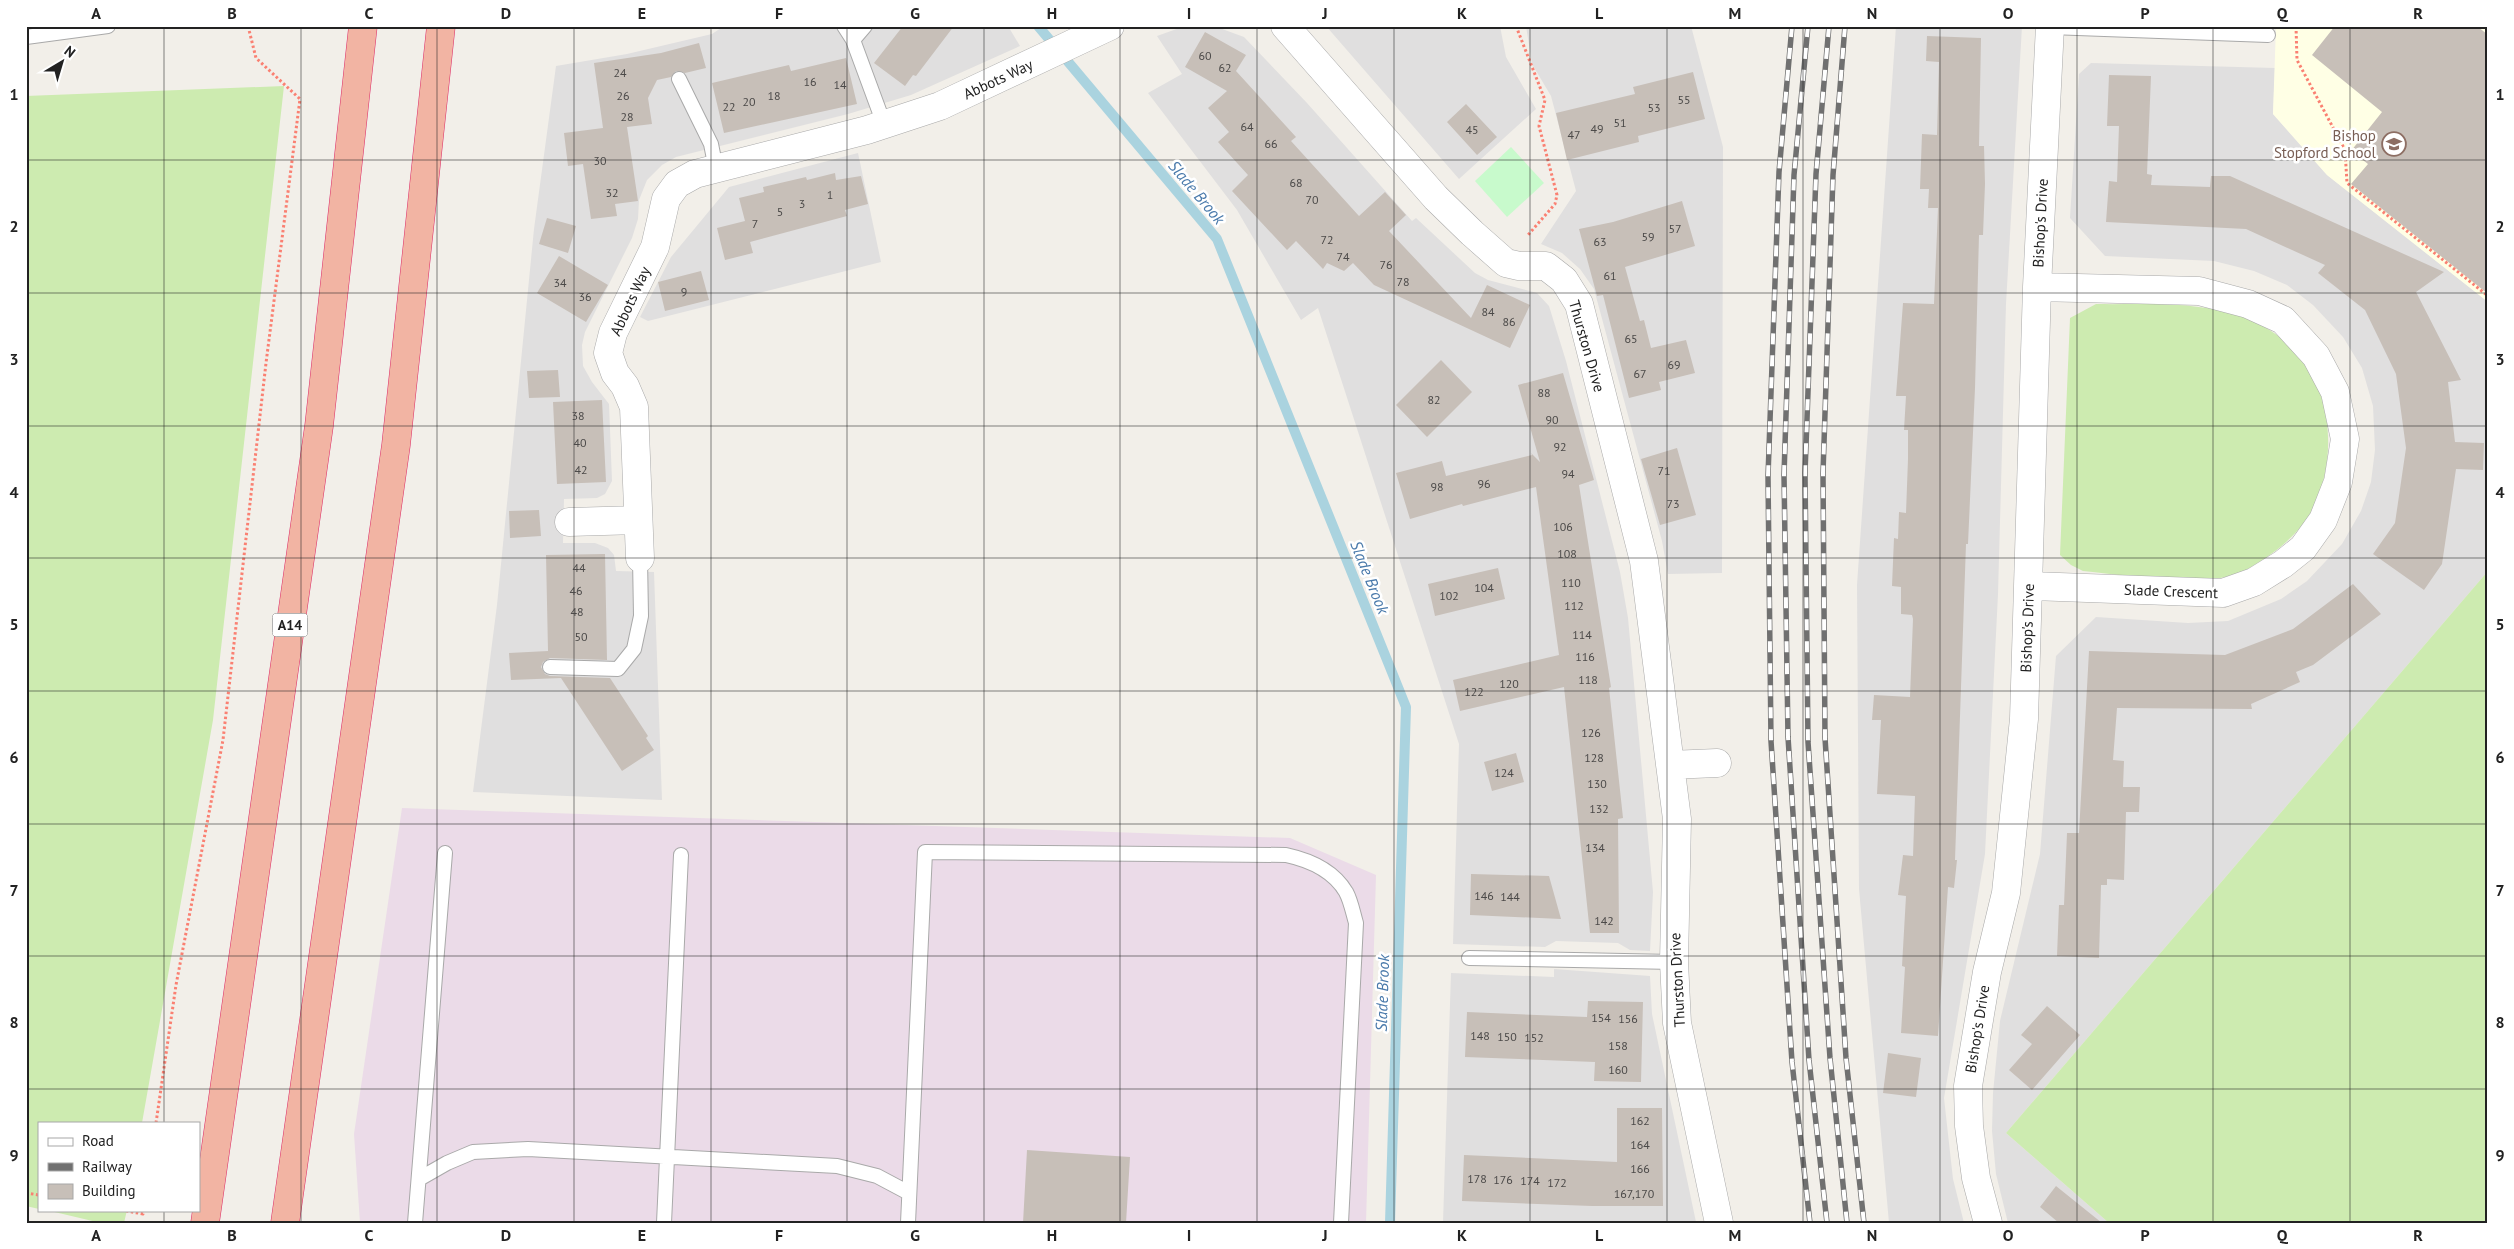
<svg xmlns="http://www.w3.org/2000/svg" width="2514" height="1249" font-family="'PT Sans',sans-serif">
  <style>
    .residential { fill: #e0dfdf }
    .industrial { fill: #ebdbe8 }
    .education { fill: #ffffe5 }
    .grass { fill: #cdebb0 }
    .park { fill: #c8facc }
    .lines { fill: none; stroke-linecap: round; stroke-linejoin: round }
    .stream { stroke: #aad3df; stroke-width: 10 }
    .building { fill: #c7bfb8 }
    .service-casing { stroke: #a9a9a9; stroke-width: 16 }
    .minor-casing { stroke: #a9a9a9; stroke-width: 29 }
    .trunk-casing { stroke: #dc2a67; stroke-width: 29 }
    .path { stroke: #fa8072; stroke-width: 3; stroke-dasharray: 2.5 2.5; stroke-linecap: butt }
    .service { stroke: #fff; stroke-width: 14 }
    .minor { stroke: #fff; stroke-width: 28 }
    .trunk { stroke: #f2b4a3; stroke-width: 28 }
    .rail-casing { stroke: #707070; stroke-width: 5.5 }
    .rail { stroke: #fff; stroke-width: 4; stroke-dasharray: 11; stroke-linecap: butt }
    .grid { fill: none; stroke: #222; stroke-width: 1; stroke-opacity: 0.55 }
    .labels { text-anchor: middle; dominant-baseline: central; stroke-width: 5; stroke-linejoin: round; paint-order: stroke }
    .number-label { font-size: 12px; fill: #4b4948 }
    .shield { fill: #fff; stroke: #646464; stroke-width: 1 }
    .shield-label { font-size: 14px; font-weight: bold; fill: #222 }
    .street-label { font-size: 15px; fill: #222; stroke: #fff }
    .education-label { font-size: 15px; fill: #785e54; stroke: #fff; text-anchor: end }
    .water-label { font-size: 16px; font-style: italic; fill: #4a7aab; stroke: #fff }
    .neatline { fill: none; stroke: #222; stroke-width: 2 }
    .grid-label { font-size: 16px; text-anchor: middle; font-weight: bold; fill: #222 }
  </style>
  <rect width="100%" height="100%" fill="#f2efe9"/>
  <path class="residential" d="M 724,26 L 1008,26 L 1020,46 L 911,95 L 848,114 L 676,157 L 662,165 L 647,180 L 639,200 L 638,219 L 632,238 L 585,332 L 582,345 L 583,366 L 592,382 L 609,404 L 612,481 L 605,494 L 597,498 L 564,499 L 563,543 L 595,543 L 608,548 L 614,555 L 616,571 L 654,572 L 662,800 L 473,792 L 497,605 L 534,229 L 556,66 L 627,54 L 712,34 Z
    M 1185,26 L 1214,26 L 1244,37 L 1307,103 L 1412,221 L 1416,218 L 1475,273 L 1488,280 L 1537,293 L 1549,306 L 1566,361 L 1620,572 L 1628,618 L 1653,892 L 1650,951 L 1630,950 L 1618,943 L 1556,941 L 1545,947 L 1453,944 L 1459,744 L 1318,308 L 1301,320 L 1237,210 L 1148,93 L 1182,74 L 1157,36 Z
    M 1326,26 L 1500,26 L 1506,57 L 1536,109 L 1459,179 Z
    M 1526,26 L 1691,26 L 1723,147 L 1722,573 L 1668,574 L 1662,541 L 1594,289 L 1580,269 L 1562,253 L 1541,244 L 1576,191 L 1551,96 L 1532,64 Z
    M 1896,26 L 2022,26 L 2006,304 L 1998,594 L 1985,854 L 1944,1098 L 1953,1179 L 1964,1223 L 1889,1223 L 1859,889 L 1857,585 Z
    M 2091,63 L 2275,68 L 2273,114 L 2327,175 L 2488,302 L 2488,571 L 2006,1133 L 2109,1223 L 2008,1223 L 1996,1174 L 1992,1131 L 1993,1093 L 2000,1021 L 2040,854 L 2056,656 L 2096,617 L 2188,623 L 2228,621 L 2281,599 L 2307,581 L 2342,544 L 2361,511 L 2371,482 L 2375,450 L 2373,406 L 2362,368 L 2343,337 L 2313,305 L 2287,285 L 2254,271 L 2214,261 L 2105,256 L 2070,218 L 2079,74 Z
    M 858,153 L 881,262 L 648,321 L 640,317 L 671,257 L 729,187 Z
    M 1554,969 L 1650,976 L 1652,1014 L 1696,1222 L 1443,1223 L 1451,973 L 1554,977 Z"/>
  <path class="industrial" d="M 402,808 L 1290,838 L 1376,875 L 1366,1223 L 360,1223 L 354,1134 Z"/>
  <path class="education" d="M 2276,26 L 2488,26 L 2488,302 L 2327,175 L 2273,114 Z"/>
  <path class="grass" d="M 284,86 L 213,720 L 142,1123 L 39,1123 L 39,1209 L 26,1206 L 26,96 Z
    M 2096,304 C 2150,305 2213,299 2263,326 C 2316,356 2335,411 2326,468 C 2323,483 2320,499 2312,511 C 2301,530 2285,544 2267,557 C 2256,564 2244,573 2230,576 C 2187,587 2128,575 2083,571 L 2071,565 L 2060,555 L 2070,318 Z
    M 2488,571 L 2488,1223 L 2109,1223 L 2006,1133 Z
    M 46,1210 L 127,1210 L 124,1223 L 101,1223 Z"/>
  <path class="park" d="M 1511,147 L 1544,183 L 1507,217 L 1475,181 Z"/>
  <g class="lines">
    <path class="stream" d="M 1038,26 L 1217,239 L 1406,707 L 1390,1223"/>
  </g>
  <path class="building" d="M 903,26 L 954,26 L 916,76 L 913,75 L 905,86 L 874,63 Z
    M 2335,26 L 2477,26 L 2488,35 L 2488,294 L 2351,184 L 2368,164 L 2351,151 L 2382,112 L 2312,55 Z
    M 1205,32 L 1246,55 L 1236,71 L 1296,137 L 1291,141 L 1359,216 L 1385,192 L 1406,215 L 1389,231 L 1471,318 L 1487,285 L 1530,305 L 1510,348 L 1374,285 L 1353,263 L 1344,271 L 1327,263 L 1323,269 L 1296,241 L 1287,250 L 1232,191 L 1248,175 L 1218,142 L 1229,132 L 1208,108 L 1227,91 L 1185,67 Z
    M 1927,36 L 1981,38 L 1979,146 L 1984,146 L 1985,184 L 1983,235 L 1979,235 L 1975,388 L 1968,544 L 1966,544 L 1955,860 L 1957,860 L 1954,888 L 1948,887 L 1938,1036 L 1901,1033 L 1905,967 L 1902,966 L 1906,896 L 1898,895 L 1903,855 L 1913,856 L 1915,796 L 1877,794 L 1881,720 L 1872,720 L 1874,695 L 1910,697 L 1913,619 L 1912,615 L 1901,614 L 1901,587 L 1892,586 L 1894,538 L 1898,539 L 1899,512 L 1906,513 L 1908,459 L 1908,430 L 1904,430 L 1906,396 L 1896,396 L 1903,303 L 1934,304 L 1938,208 L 1928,208 L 1929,189 L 1920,189 L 1922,134 L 1937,135 L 1939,62 L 1926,61 Z
    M 699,43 L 706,68 L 685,73 L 676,71 L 671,77 L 657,80 L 648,98 L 652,124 L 627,127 L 638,201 L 615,204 L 617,216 L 591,219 L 583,164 L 568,166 L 564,133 L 603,128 L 594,63 L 661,53 Z
    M 846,58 L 857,104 L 724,133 L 712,83 L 789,65 L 791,71 Z
    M 1693,72 L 1705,119 L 1638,136 L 1639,142 L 1567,160 L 1556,113 L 1635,94 L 1633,87 Z
    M 2109,75 L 2151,76 L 2147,174 L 2152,175 L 2151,185 L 2210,187 L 2211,176 L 2230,176 L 2444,272 L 2416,292 L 2461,380 L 2448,382 L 2455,442 L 2484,443 L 2483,470 L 2456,469 L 2442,564 L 2424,590 L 2373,554 L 2395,523 L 2406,448 L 2396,374 L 2365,310 L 2318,273 L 2325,265 L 2246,229 L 2106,222 L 2109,181 L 2117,182 L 2119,126 L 2107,126 Z
    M 1466,104 L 1497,137 L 1477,155 L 1447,122 Z
    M 835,173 L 836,180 L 861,176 L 868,204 L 845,210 L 847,216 L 750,242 L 745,223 L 753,253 L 725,260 L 717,228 L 745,221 L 739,198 L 764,192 L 763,187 L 806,177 L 807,180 Z
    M 1682,201 L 1695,246 L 1625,267 L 1640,321 L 1644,320 L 1651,348 L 1686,340 L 1695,373 L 1659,382 L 1661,390 L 1629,398 L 1603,295 L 1597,296 L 1579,229 L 1613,222 Z
    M 547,218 L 576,226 L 568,253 L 539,244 Z
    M 559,256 L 608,285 L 586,322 L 537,293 Z
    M 701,271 L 709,300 L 665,311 L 658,282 Z
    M 1441,360 L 1472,392 L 1427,437 L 1396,405 Z
    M 558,370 L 560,397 L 529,398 L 527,371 Z
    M 1563,373 L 1594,480 L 1579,485 L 1611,687 L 1609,688 L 1623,818 L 1618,819 L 1619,933 L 1590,933 L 1564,687 L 1460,711 L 1453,680 L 1559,655 L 1536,487 L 1463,506 L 1462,504 L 1410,519 L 1396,473 L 1442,461 L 1446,476 L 1532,455 L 1531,453 L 1540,462 L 1518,385 Z
    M 602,400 L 606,482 L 557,484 L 553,402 Z
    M 1677,448 L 1696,515 L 1660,525 L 1641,459 Z
    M 539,510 L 541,536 L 510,538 L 509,511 Z
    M 605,554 L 607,660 L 550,658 L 543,662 L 541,667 L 545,674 L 550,676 L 610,678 L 648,736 L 646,738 L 654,750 L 622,771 L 561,678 L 511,680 L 509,653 L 548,651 L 546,555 Z
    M 1498,568 L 1505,599 L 1435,616 L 1428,584 Z
    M 2353,584 L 2381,614 L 2313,665 L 2296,672 L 2300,682 L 2251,704 L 2252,709 L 2117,708 L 2113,760 L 2124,761 L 2123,787 L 2140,787 L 2139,812 L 2126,812 L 2124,880 L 2107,879 L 2107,885 L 2101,885 L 2099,958 L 2057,956 L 2059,905 L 2064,905 L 2067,833 L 2079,833 L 2089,651 L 2225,655 L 2293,629 Z
    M 1516,753 L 1524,782 L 1492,791 L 1484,762 Z
    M 1471,874 L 1549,876 L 1561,919 L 1470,915 Z
    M 1588,1001 L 1643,1002 L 1641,1082 L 1594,1081 L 1595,1062 L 1465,1057 L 1467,1012 L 1587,1017 Z
    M 2047,1006 L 2080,1035 L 2032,1090 L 2009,1070 L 2032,1044 L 2021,1035 Z
    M 1888,1053 L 1921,1058 L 1916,1097 L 1883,1093 Z
    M 1617,1108 L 1662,1108 L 1663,1206 L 1592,1206 L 1462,1201 L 1464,1155 L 1617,1162 Z
    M 1027,1150 L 1130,1157 L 1126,1223 L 1023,1223 Z
    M 2056,1186 L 2102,1223 L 2059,1223 L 2040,1207 Z"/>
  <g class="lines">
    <g class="service-casing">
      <path id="service" d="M 844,26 L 853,40 L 884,124
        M 2050,27 L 2268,35
        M 26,37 L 108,26
        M 853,40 L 865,26
        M 679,79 L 711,144 L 716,169
        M 550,667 L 618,669 L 634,649 L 641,616 L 640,558
        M 1469,958 L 1674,962
        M 419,1179 L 447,1163 L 473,1152 L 528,1149 L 837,1166 L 877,1176 L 909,1193
        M 415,1223 L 445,853
        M 664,1223 L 681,855
        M 908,1223 L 925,852 L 1286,855 C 1309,860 1333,870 1346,892 C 1351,901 1353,913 1356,923 L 1341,1223"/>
    </g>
    <g class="minor-casing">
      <path id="minor" d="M 1285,26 L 1436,198 L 1472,233 L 1506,263 L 1519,266 L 1546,266 L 1564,280 L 1579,304 L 1644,561 L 1677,819 L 1674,962 L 1677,1023 L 1719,1223
        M 569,522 L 638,520
        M 640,558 L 634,407 L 625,386 L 615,373 L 608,353 L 613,333 L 655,247 L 666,199 L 677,184 L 695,174 L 867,130 L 940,106 L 1110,26
        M 2029,586 L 2223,593 L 2254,582 L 2283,564 L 2303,548 L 2323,520 L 2338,482 L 2345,439 L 2335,392 L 2316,356 L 2283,320 L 2248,304 L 2199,291 L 2037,287
        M 1670,765 L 1717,763
        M 1988,1223 L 1976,1178 L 1969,1126 L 1968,1086 L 1987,972 L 2006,893 L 2024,719 L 2037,287 L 2050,26"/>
    </g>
    <g class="trunk-casing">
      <path id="trunk" d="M 205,1223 L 319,426 L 363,26
        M 285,1223 L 396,445 L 441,26"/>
    </g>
    <path class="path" d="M 1516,26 L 1545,100 L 1539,126 L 1557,195 L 1555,204 L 1528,235
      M 2296,26 L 2297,60 L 2345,150 L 2347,183 L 2488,296
      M 2330,26 L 2333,29
      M 2487,26 L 2488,27
      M 156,1123 L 176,985 L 223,740 L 266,363 L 300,99 L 256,58 L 248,26
      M 26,1193 L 39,1195
      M 121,1210 L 143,1214 L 143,1210"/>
    <use href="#service" class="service"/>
    <use href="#minor" class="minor"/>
    <use href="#trunk" class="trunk"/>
    <g class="rail-casing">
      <path id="rail" d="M 1792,26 L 1779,172 L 1768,476 L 1771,741 L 1792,1062 L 1810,1223
        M 1808,26 L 1794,175 L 1784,475 L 1788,737 L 1809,1060 L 1827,1223
        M 1829,26 L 1816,174 L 1805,473 L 1808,742 L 1830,1058 L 1847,1223
        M 1845,26 L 1833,175 L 1823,473 L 1825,738 L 1846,1058 L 1864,1223"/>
    </g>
    <use href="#rail" class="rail"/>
  </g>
  <path class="grid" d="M 164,26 L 164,1123M 301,26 L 301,1223M 437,26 L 437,1223M 574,26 L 574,1223M 711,26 L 711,1223M 847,26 L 847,1223M 984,26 L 984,1223M 1120,26 L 1120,1223M 1257,26 L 1257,1223M 1394,26 L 1394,1223M 1530,26 L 1530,1223M 1667,26 L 1667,1223M 1803,26 L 1803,1223M 1940,26 L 1940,1223M 2077,26 L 2077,1223M 2213,26 L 2213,1223M 2350,26 L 2350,1223M 26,160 L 2488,160M 26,293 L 2488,293M 26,426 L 2488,426M 26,558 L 2488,558M 26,691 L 2488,691M 26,824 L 2488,824M 26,956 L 2488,956M 26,1089 L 2488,1089M 164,1210 L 164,1223"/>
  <defs>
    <g id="school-ring" transform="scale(1.25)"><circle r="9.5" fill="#fff" stroke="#8d6e63" stroke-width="1.5"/><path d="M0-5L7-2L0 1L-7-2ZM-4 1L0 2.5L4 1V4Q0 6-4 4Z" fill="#8d6e63"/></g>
  </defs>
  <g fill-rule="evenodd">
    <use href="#school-ring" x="2394" y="144"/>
  </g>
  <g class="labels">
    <g class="number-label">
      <text x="1205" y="55">60</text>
      <text x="1225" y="67">62</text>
      <text x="620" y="72">24</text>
      <text x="810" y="81">16</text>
      <text x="840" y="84">14</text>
      <text x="623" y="95">26</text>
      <text x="774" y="95">18</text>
      <text x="1684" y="99">55</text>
      <text x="749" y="101">20</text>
      <text x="729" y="106">22</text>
      <text x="1654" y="107">53</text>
      <text x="627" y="116">28</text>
      <text x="1620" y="122">51</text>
      <text x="1247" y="126">64</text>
      <text x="1597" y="128">49</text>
      <text x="1472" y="129">45</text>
      <text x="1574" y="134">47</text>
      <text x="1271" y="143">66</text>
      <text x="600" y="160">30</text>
      <text x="1296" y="182">68</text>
      <text x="612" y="192">32</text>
      <text x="830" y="194">1</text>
      <text x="1312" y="199">70</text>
      <text x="802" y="203">3</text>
      <text x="780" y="211">5</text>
      <text x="755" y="223">7</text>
      <text x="1675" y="228">57</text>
      <text x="1648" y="236">59</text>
      <text x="1327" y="239">72</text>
      <text x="1600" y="241">63</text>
      <text x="1343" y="256">74</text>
      <text x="1386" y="264">76</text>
      <text x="1610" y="275">61</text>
      <text x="1403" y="281">78</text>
      <text x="560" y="282">34</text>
      <text x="684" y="291">9</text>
      <text x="585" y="296">36</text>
      <text x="1488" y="311">84</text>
      <text x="1509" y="321">86</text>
      <text x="1631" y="338">65</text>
      <text x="1674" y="364">69</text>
      <text x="1640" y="373">67</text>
      <text x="1544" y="392">88</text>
      <text x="1434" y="399">82</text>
      <text x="578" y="415">38</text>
      <text x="1552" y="419">90</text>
      <text x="580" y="442">40</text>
      <text x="1560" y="446">92</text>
      <text x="581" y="469">42</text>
      <text x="1664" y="470">71</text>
      <text x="1568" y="473">94</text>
      <text x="1484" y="483">96</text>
      <text x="1437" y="486">98</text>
      <text x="1673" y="503">73</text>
      <text x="1563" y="526">106</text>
      <text x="1567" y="553">108</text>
      <text x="579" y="567">44</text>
      <text x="1571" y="582">110</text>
      <text x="1484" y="587">104</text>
      <text x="576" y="590">46</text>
      <text x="1449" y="595">102</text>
      <text x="1574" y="605">112</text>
      <text x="577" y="611">48</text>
      <text x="1582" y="634">114</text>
      <text x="581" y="636">50</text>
      <text x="1585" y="656">116</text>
      <text x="1588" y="679">118</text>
      <text x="1509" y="683">120</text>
      <text x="1474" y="691">122</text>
      <text x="1591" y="732">126</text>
      <text x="1594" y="757">128</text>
      <text x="1504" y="772">124</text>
      <text x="1597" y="783">130</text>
      <text x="1599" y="808">132</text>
      <text x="1595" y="847">134</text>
      <text x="1484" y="895">146</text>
      <text x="1510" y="896">144</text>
      <text x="1604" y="920">142</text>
      <text x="1601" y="1017">154</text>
      <text x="1628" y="1018">156</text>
      <text x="1480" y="1035">148</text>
      <text x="1507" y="1036">150</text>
      <text x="1534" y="1037">152</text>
      <text x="1618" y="1045">158</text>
      <text x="1618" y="1069">160</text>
      <text x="1640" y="1120">162</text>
      <text x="1640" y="1144">164</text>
      <text x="1640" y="1168">166</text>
      <text x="1477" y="1178">178</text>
      <text x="1503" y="1179">176</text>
      <text x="1530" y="1180">174</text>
      <text x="1557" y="1182">172</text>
      <text x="1634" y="1193">167,170</text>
    </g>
    <rect class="shield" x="272.5" y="613.5" width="35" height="23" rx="4"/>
    <g class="shield-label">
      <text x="290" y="625">A14</text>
    </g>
    <g class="street-label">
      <text transform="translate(998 79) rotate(-25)">Abbots Way</text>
      <text transform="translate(2040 223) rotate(-87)">Bishop's Drive</text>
      <text transform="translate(630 301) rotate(-65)">Abbots Way</text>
      <text transform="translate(1587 346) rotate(74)">Thurston Drive</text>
      <text transform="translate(2171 591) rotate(2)">Slade Crescent</text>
      <text transform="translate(2027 628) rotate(-88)">Bishop's Drive</text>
      <text transform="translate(1677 980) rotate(-93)">Thurston Drive</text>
      <text transform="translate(1977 1029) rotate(-81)">Bishop's Drive</text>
    </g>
    <g class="education-label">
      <text x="2376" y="135">Bishop<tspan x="2376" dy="17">Stopford School</tspan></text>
    </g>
    <g class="water-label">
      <text transform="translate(1197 192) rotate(50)">Slade Brook</text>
      <text transform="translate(1370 577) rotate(68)">Slade Brook</text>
      <text transform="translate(1382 993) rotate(-88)">Slade Brook</text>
    </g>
  </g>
  <rect width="2514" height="1249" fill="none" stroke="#ffffff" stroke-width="55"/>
  <rect x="38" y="1122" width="162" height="90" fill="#ffffff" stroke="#a7a7a7"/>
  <rect x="48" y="1138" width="25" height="8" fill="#ffffff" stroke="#a7a7a7"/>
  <text x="82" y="1146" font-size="15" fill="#222222">Road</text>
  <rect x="48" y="1163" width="25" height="8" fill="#707070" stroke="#a7a7a7"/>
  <text x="82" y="1172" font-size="15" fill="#222222">Railway</text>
  <rect x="48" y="1184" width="25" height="15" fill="#c7bfb8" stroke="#a7a7a7"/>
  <text x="82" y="1196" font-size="15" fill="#222222">Building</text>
  <g transform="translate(62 62) rotate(38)" stroke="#ffffff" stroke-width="4" paint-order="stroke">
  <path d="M0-4L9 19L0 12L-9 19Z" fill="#222222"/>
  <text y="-8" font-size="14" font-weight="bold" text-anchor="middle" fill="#222222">N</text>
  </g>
  <rect x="28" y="28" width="2458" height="1194" class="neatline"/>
  <g class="grid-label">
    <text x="96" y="19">A</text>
    <text x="232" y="19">B</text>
    <text x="369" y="19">C</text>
    <text x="506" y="19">D</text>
    <text x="642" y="19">E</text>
    <text x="779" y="19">F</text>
    <text x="915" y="19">G</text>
    <text x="1052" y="19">H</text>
    <text x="1189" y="19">I</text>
    <text x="1325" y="19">J</text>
    <text x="1462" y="19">K</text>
    <text x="1599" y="19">L</text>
    <text x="1735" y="19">M</text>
    <text x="1872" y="19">N</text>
    <text x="2008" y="19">O</text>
    <text x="2145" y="19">P</text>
    <text x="2282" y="19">Q</text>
    <text x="2418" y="19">R</text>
    <text x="14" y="100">1</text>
    <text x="2500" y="100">1</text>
    <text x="14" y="232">2</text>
    <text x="2500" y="232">2</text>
    <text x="14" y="365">3</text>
    <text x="2500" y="365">3</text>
    <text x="14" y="498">4</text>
    <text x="2500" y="498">4</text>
    <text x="14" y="630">5</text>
    <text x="2500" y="630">5</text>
    <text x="14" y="763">6</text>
    <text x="2500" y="763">6</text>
    <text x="14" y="896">7</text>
    <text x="2500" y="896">7</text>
    <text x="14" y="1028">8</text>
    <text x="2500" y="1028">8</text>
    <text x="14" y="1161">9</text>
    <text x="2500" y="1161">9</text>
    <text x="96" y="1241">A</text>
    <text x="232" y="1241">B</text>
    <text x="369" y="1241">C</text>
    <text x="506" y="1241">D</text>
    <text x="642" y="1241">E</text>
    <text x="779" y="1241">F</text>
    <text x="915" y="1241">G</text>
    <text x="1052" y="1241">H</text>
    <text x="1189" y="1241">I</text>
    <text x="1325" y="1241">J</text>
    <text x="1462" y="1241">K</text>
    <text x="1599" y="1241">L</text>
    <text x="1735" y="1241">M</text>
    <text x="1872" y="1241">N</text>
    <text x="2008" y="1241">O</text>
    <text x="2145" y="1241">P</text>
    <text x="2282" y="1241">Q</text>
    <text x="2418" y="1241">R</text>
  </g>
</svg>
